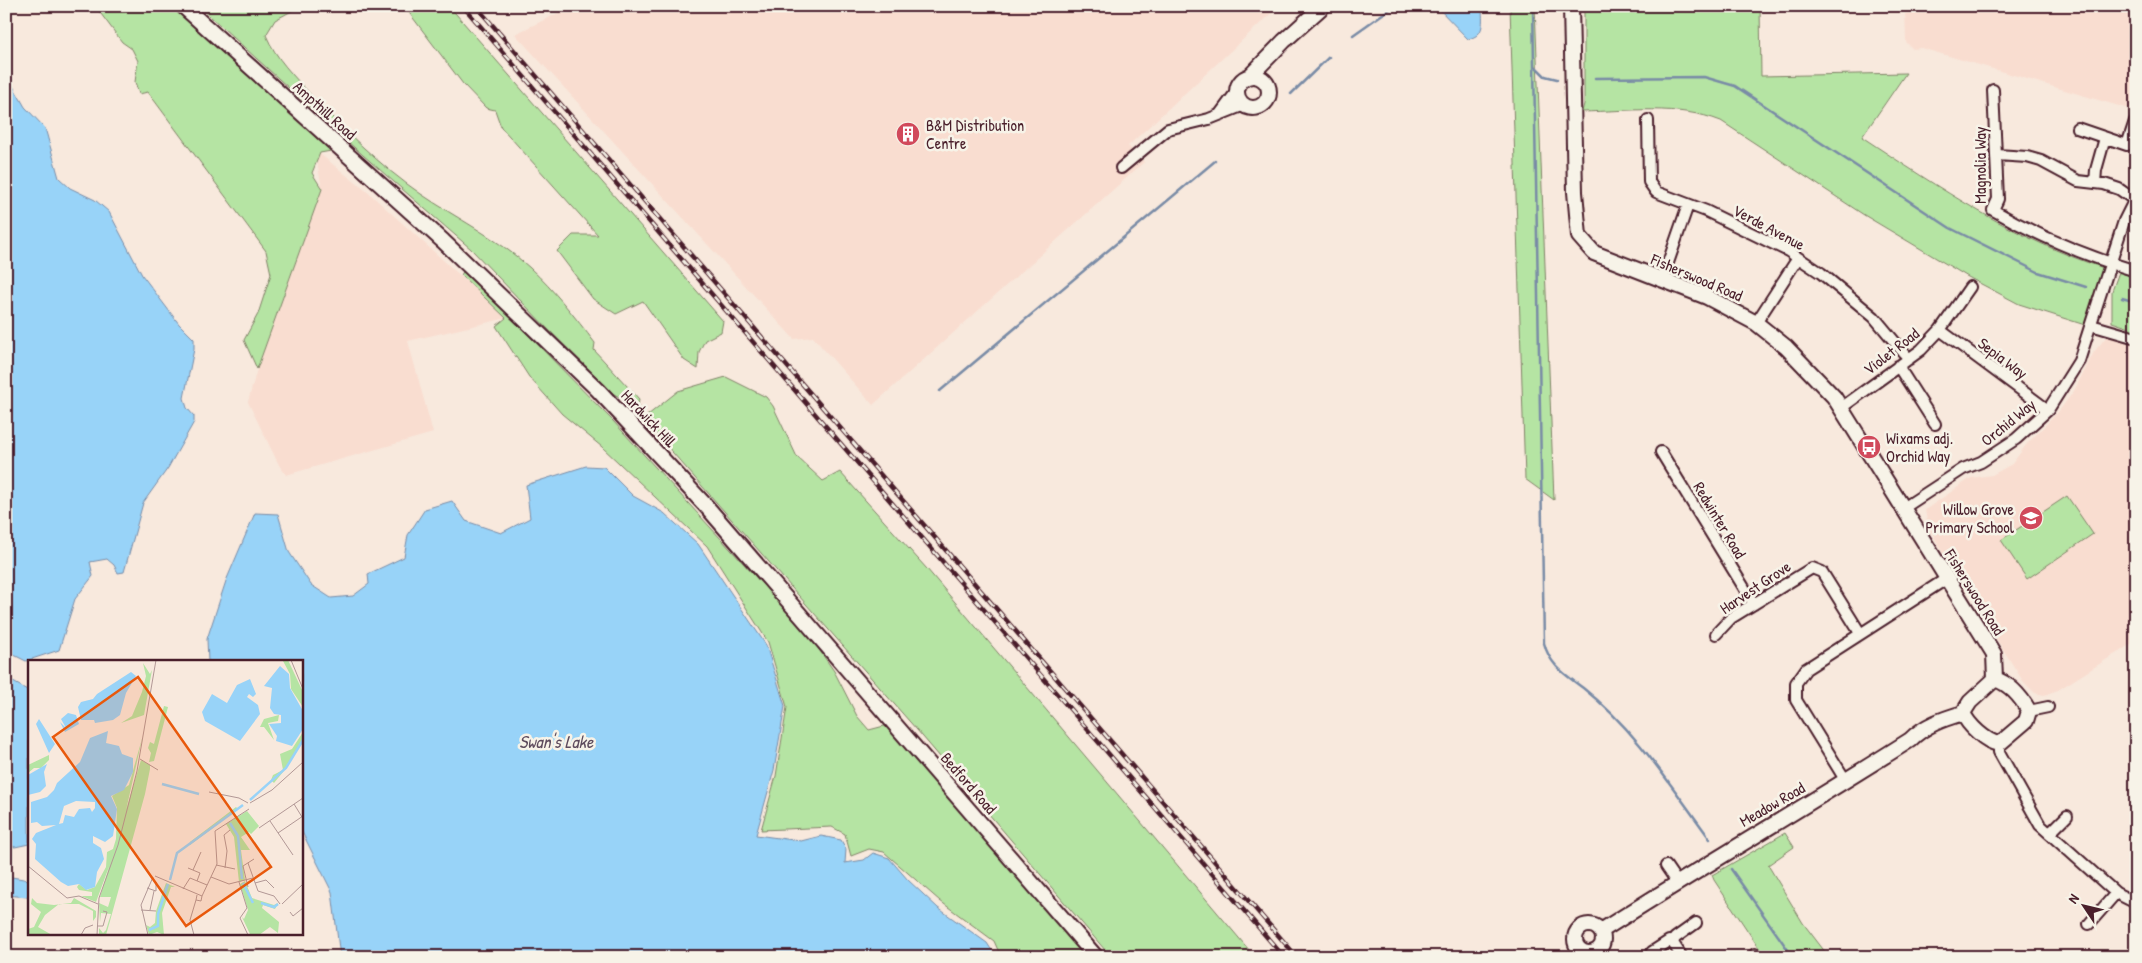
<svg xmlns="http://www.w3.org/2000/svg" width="2142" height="963" font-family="'Patrick Hand',sans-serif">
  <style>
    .built { fill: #f9ddd0 }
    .green { fill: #b5e4a3; stroke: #808267 }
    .water { fill: #98d3f8; stroke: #798ba6 }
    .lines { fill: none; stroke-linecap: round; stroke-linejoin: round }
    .stream { stroke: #798ba6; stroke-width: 2.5 }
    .street-casing { stroke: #4a1f2b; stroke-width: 14 }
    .secondary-casing { stroke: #4a1f2b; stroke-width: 18 }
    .street { stroke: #f7f3e8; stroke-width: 10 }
    .secondary { stroke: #f7f3e8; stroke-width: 14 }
    .rail-casing { stroke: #4a1f2b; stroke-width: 4.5 }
    .rail { stroke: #f7f3e8; stroke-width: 2.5; stroke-dasharray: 8; stroke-linecap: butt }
    .labels { text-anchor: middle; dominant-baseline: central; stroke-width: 5; stroke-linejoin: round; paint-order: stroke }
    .street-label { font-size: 16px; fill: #4a1f2b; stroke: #f7f3e8 }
    .poi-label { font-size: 16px; fill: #4a1f2b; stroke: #f7f3e8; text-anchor: start }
    .water-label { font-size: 18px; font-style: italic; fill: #5e4c5e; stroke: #f7f3e8 }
    .inset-river { fill: none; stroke: #98d3f8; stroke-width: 2.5 }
    .inset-road { fill: none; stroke: #b29896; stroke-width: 1 }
    .view { fill: #e8590c; fill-opacity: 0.15; stroke: #e8590c; stroke-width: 2.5 }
    .inset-edge { fill: none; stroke: #4a1f2b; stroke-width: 2.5 }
  </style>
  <rect width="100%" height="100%" fill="#f8e9dd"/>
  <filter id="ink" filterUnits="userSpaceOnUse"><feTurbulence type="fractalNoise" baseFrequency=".02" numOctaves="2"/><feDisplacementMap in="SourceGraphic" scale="10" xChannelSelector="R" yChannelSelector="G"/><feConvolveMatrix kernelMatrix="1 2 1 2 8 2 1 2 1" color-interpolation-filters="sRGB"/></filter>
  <g filter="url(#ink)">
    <path class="built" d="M 573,6 L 1279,6 L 1128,146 L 1144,162 L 873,405 L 813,337 L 794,339 L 515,34 Z
      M 1905,6 L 2136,6 L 2136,111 L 1921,48 L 1913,49 L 1906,42 Z
      M 315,150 L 370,194 L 507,318 L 408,341 L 433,433 L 286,475 L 279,465 L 248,402 L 257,369 L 322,189 Z
      M 2107,336 L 2136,345 L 2136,641 L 2058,690 L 2044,695 L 2035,693 L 2023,681 L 1992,632 L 2000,628 L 1997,620 L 1987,625 L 1986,617 L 1974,596 L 1962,587 L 1928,526 L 1925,510 L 1971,478 L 1992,475 L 2012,464 L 2026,445 L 2059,411 L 2074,391 L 2094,352 Z"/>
    <path class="green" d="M 95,6 L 172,6 L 331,151 L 320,153 L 312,173 L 322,189 L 257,369 L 244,340 L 258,314 L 271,274 L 266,251 L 148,92 L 139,94 L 135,82 L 138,61 L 132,49 L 122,42 Z
      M 199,6 L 301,6 L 275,20 L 266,35 C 276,59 294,76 311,95 C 344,130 380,166 421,194 C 456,218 499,239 530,268 C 554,290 575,317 595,343 L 594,350 L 639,399 L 638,408 L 614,394 L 547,328 L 471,249 L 348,142 Z
      M 404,6 L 449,6 L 723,321 L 721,332 L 705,340 L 699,352 L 698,369 L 684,360 L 643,301 L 616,314 L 593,299 L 557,251 L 573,235 L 598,235 L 501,127 L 495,110 L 486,108 L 463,84 Z
      M 1510,6 L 1535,6 L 1554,500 L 1525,479 Z
      M 1584,6 L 1760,6 L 1761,76 L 1906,73 L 1862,137 C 1939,188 2016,240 2104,268 L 2085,325 L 2019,304 L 1968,277 L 1864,215 L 1721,121 C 1678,104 1628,111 1582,112 L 1584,104 Z
      M 464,270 L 613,421 L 808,634 L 834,671 L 857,716 L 869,730 L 888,725 L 1089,957 L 1001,957 L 994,941 L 940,901 L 884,852 L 869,849 L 851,856 L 845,834 L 832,827 L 761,830 L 776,776 L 787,707 L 768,642 L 707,546 L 602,447 L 562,414 L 529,377 L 496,326 L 506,318 L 461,275 Z
      M 2119,272 L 2136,278 L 2136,330 L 2112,322 L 2112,291 Z
      M 726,377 L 766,397 L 773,406 L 797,457 L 823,481 L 840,472 L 927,569 L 1255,957 L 1111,957 L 917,730 L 643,419 L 678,391 Z
      M 2067,496 L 2093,534 L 2027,579 L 2001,540 Z
      M 1785,833 L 1794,847 L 1768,865 L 1803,923 L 1829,957 L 1765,957 L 1714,880 L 1712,875 Z"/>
    <path class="water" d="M 1436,6 L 1482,6 C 1482,22 1486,35 1468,39 Z
      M 6,74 L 25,107 L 45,128 L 59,178 L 70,188 L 95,200 L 109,212 L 142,275 L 179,324 L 194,339 L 194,349 L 184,398 L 187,408 L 194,416 L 194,422 L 168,468 L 143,503 L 124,572 L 118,573 L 114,565 L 107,559 L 90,562 L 93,576 L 75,599 L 59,650 L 26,661 L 6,651 Z
      M 586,466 L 604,467 L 633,496 L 664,513 L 698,544 L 766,645 L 785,706 L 774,770 L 756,835 L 801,841 L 821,836 L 841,840 L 846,849 L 845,863 L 864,860 L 873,853 L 889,858 L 908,880 L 938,908 L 987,943 L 996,957 L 340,957 L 332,892 L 301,830 L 301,662 L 208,662 L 207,639 L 226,581 L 255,513 L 278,514 L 289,552 L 311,585 L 331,598 L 353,596 L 369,584 L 368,574 L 404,557 L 408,535 L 425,509 L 452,501 L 466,521 L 501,533 L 530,518 L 526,485 Z
      M 6,678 L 29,691 L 29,844 L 15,847 L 6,845 Z
      M 6,876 L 29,880 L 29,894 L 27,897 L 6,895 Z"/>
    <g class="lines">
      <path class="stream" d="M 1533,6 L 1544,643 C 1550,666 1565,674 1583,688 C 1635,729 1671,786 1710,839
        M 1353,35 L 1394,6
        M 1535,66 L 1545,76 L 1557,79
        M 1595,78 L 1704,77 L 1735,86 L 1950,228 L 2038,272 L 2086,287
        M 1291,94 L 1329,57
        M 2122,298 L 2136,302
        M 940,391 L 1215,161
        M 1731,869 L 1793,957"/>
      <g class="street-casing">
        <path id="street" d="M 1993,90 L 1998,199 L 1993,210 C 2038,236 2086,256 2136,271
          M 1220,114 L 1237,91
          M 1648,120 L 1649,182 L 1656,192 L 1706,211 L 1788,251 L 1821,273 L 1874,317 L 1909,359
          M 2077,128 L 2127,145 L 2135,121
          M 1997,155 L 2027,157 L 2041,161 L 2078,181 L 2104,184 L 2119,189 L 2136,201
          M 1121,168 L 1168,129 L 1209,119 L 1244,105
          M 2095,183 L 2096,170 L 2105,138
          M 1662,280 L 1688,205
          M 1756,323 L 1798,258
          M 2091,325 L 2136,338
          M 1940,330 L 2048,410
          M 1898,366 L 1935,424
          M 1841,408 L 1921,350 L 1940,330 L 1970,287
          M 1661,452 L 1754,604
          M 1902,509 L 1963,469 L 1981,462 L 2016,439 L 2048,410 L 2079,361 L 2124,221 L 2134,201
          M 1716,634 L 1731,618 L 1812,568 L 1822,572 L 1860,633
          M 2029,711 L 2048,707
          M 1999,744 L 1999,752 L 2040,825 L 2116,893 L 2136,903
          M 1846,781 L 1796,700 L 1796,683 L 1806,669 L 1946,579
          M 2050,833 L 2067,816
          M 1666,866 L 1677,882
          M 2089,924 L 2116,893
          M 1673,943 L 1675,938 L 1696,923
          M 1652,952 L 1669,941 L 1673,943 L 1682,957
          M 1755,954 L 1757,957"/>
      </g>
      <g class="secondary-casing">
        <path id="secondary" d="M 183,6 L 443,241 L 598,390 L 707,507 L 1096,957
          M 1571,6 L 1575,192 L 1579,236 L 1594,253 L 1707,297 L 1756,323 L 1786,347 L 1834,397 L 1994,654 L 1995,679
          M 1250,76 L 1284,41 L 1323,6
          M1237 92a16 16 0 1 1 32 0a16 16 0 1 1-32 0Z
          M 1995,679 C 2010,684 2021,697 2029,711 L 2026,721 L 1999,744 C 1986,742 1968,725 1963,713 L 1970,702 Z
          M1575 939a14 14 0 1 1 28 0a14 14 0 1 1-28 0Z
          M 1601,931 C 1703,866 1808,805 1910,740 C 1925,725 1943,719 1963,713"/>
      </g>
      <use href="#street" class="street"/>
      <use href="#secondary" class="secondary"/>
      <g class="rail-casing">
        <path id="rail" d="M 463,6 L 1284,957
          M 476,6 L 1297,957"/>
      </g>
      <use href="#rail" class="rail"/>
    </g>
  </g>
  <defs>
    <g id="building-disc" transform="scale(1.25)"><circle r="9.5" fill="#d1495b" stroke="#f7f3e8"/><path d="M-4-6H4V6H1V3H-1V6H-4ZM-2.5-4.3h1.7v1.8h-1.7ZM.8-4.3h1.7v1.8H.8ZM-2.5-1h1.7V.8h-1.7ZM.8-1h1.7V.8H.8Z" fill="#fff"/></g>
    <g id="bus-disc" transform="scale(1.25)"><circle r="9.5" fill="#d1495b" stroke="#f7f3e8"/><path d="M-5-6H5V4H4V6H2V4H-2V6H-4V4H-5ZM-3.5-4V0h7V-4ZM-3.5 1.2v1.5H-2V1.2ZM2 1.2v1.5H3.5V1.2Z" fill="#fff"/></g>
    <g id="school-disc" transform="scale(1.25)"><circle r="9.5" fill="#d1495b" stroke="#f7f3e8"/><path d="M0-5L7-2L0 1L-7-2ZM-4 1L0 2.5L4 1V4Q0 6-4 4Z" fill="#fff"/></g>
  </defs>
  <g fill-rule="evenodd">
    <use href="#building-disc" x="908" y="134"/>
    <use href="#bus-disc" x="1869" y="447"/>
    <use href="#school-disc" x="2031" y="518"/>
  </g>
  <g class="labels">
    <g class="street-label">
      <text transform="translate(325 110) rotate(42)">Ampthill Road</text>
      <text transform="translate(1980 165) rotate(-90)">Magnolia Way</text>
      <text transform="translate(1769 227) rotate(28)">Verde Avenue</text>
      <text transform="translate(1697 277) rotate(23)">Fisherswood Road</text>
      <text transform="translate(1891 351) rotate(-38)">Violet Road</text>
      <text transform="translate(2003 358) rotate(37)">Sepia Way</text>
      <text transform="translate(649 418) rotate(47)">Hardwick Hill</text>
      <text transform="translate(2008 422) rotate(-39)">Orchid Way</text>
      <text transform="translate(1720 520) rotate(59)">Redwinter Road</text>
      <text transform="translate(1755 587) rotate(-34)">Harvest Grove</text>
      <text transform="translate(1975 592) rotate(58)">Fisherswood Road</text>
      <text transform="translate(969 783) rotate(49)">Bedford Road</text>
      <text transform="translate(1772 804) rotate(-30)">Meadow Road</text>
    </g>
    <g class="poi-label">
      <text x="926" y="125">B&amp;M Distribution<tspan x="926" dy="18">Centre</tspan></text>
      <text x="1886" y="438">Wixams adj.<tspan x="1886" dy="18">Orchid Way</tspan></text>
      <text x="2014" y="509" text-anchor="end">Willow Grove<tspan x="2014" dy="18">Primary School</tspan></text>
    </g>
    <g class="water-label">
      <text x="556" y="741">Swan's Lake</text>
    </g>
  </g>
  <g transform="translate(28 660)">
    <rect width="275" height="275" fill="#f8e9dd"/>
    <path d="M 260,0 L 275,32 L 275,47 L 263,29 L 262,14 L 255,1 ZM 115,3 L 122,14 L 124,10 L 116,55 L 93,63 L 104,56 L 114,32 L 118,16 ZM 136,46 L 140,47 L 126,101 L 121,102 L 123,93 L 120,88 L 122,82 L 126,84 ZM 251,55 L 250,61 L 240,63 L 246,80 L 236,67 L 232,67 L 236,59 ZM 275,72 L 275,80 L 255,112 L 246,123 L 243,120 L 245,115 L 255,110 L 252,94 L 264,89 ZM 115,75 L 92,177 L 68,242 L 53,236 L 64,236 L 64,232 L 51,230 L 49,227 L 51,224 L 59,230 L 67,227 L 78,207 L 79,192 L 85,189 L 88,179 L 89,148 L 84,136 L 101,125 ZM 21,95 L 21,100 L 13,108 L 6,108 L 0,113 L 0,105 ZM 113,100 L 122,105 L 122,109 L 117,134 L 82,261 L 78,275 L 71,275 L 71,268 L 75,273 L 78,270 L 83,254 L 73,253 L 72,262 L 71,243 L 80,247 L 83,237 L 72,237 ZM 208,147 L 210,149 L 162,185 L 162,182 ZM 219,151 L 231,166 L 223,174 L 221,172 L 213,177 L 222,190 L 213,190 L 217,220 L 211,222 L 206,177 L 198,164 ZM 217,221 L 224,238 L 246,245 L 250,243 L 247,249 L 235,245 L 234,248 L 251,262 L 250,273 L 242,267 L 231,275 L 222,274 L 214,257 L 216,259 L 220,250 L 212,224 ZM 138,223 L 147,227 L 143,227 L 134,253 L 136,275 L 129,272 L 121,275 L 118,265 L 122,267 L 127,263 L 128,251 ZM 4,238 L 9,243 L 26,245 L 43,243 L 46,238 L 68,251 L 68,257 L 65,261 L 65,251 L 51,244 L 31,244 L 17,255 L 10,267 L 24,275 L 0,275 L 0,269 L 6,267 L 13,252 L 3,244 Z" fill="#b5e4a3"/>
    <path d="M 252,6 L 261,14 L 262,28 L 275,51 L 275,69 L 264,86 L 248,81 L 249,76 L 241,64 L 253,63 L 253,55 L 246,54 L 242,48 L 244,28 L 236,26 ZM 103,12 L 108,16 L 98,33 L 92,55 L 85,60 L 67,63 L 66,60 L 53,60 L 50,47 L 53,42 L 65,39 L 69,34 ZM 222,19 L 228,34 L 225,37 L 221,34 L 219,37 L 230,45 L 232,54 L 212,81 L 177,61 L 174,52 L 184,34 L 199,43 L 209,25 ZM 40,53 L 48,55 L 51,64 L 37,72 L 32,62 L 38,68 L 33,59 ZM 11,59 L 27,84 L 21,93 L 8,64 ZM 80,71 L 78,83 L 91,86 L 94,94 L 105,98 L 105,112 L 96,130 L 83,136 L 89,149 L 85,176 L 77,182 L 65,176 L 65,183 L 73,188 L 76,199 L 69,212 L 67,227 L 58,230 L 51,224 L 40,226 L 33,222 L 7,199 L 8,184 L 4,179 L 8,173 L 28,165 L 14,166 L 9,162 L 3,163 L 3,142 L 19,137 L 26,130 L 29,123 L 52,102 L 62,78 ZM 48,141 L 67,142 L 67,148 L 64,152 L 62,148 L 51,149 L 46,157 L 37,155 L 35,163 L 31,164 L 36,146 ZM 19,104 L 16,112 L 18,126 L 12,132 L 0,135 L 0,115 Z" fill="#98d3f8" fill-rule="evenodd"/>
    <path class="inset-river" d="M 134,124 L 171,134M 222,140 L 258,108 L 275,80M 202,163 L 210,176 L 214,219M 142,220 L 149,193 L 215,145M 215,223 L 225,243M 233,243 L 246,247 L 250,244M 121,270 L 130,266 L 130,254 L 140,224"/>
    <path class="inset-road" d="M 263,0 L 275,29M 112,99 L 130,110M 181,132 L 211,138 L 220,143M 222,143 L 244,130 L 275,102M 266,144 L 274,157M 242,161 L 265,195M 231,168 L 275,138M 250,173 L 275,156M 220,203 L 230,231 L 246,236 L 252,244M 188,205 L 207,209M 0,206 L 39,238 L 51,236 L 70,244M 160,208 L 172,213 L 169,221M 197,208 L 199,191 L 196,175 L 202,170M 165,210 L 173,192M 127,216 L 174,236 L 173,241 L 168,240 L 169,235M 183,217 L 201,224 L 225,218M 211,222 L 219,248 L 212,258 L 220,275M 227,223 L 238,220 L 246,228M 220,227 L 215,206 L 226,199M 119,228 L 128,231 L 128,222M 155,229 L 162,218 L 179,225M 174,236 L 189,204 L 187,171 L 221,149M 254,244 L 275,224M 113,250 L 128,251M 122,250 L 126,231M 262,252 L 265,256 L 275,248M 69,266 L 75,266 L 79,252 L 75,251M 53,275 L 57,268 L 65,265M 69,275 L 71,238 L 90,185 L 109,111 L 128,0M 120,275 L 113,245 L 125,217M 166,275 L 162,260 L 168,240"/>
    <path class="view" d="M 110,17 L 243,207 L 158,266 L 25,77 Z"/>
    <rect width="275" height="275" class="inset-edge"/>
  </g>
  <rect width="2142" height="963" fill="none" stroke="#f7f3e8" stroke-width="25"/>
  <rect x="12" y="12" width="2117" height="938" fill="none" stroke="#4a1f2b" stroke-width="2" filter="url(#ink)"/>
  <g transform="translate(2084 906) rotate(305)" stroke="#f7f3e8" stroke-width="4" paint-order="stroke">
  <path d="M0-4L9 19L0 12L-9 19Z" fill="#4a1f2b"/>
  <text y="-8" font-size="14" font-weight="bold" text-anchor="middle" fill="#4a1f2b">N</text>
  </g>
</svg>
